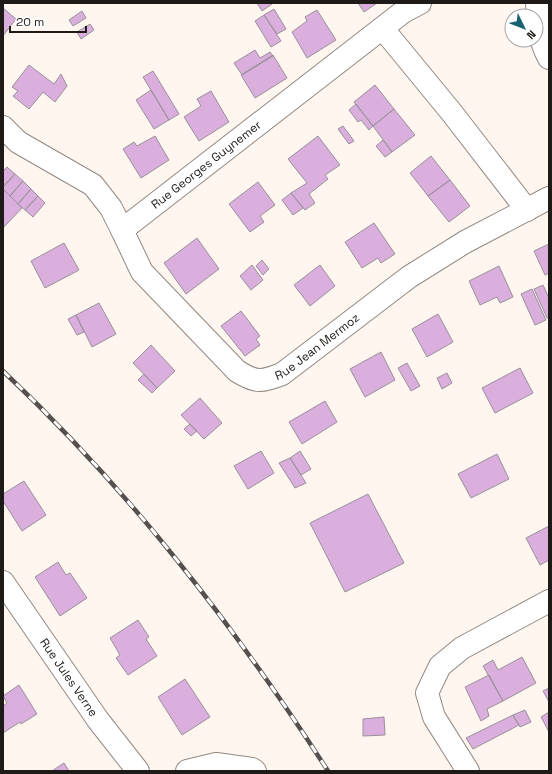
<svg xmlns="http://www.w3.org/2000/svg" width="552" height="774" font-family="'Space Grotesk',sans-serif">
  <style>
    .building { fill: #daaedd; stroke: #999199 }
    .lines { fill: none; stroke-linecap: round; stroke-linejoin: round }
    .minor-casing { stroke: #938982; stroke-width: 24 }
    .minor { stroke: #fff; stroke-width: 22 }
    .rail-casing { stroke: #55504d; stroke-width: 4.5 }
    .rail { stroke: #fff; stroke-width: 3; stroke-dasharray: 9; stroke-linecap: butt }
    .labels { text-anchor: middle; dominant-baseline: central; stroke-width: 3.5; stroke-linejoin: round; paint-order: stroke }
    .street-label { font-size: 12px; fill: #1e1a18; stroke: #fff }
  </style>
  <rect width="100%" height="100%" fill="#fff6f0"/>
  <path class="building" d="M 257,3 L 271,3 L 272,4 L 262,11 Z
    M 358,3 L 377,3 L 364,12 Z
    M 3,8 L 16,19 L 3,36 Z
    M 274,9 L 286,29 L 277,34 L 264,15 Z
    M 317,10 L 336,40 L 307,58 L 292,32 L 307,21 L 305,17 Z
    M 82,11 L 86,18 L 73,26 L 69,20 Z
    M 264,15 L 281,41 L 271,47 L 255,21 Z
    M 90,24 L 94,30 L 81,39 L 77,32 Z
    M 255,50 L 260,58 L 270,52 L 273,56 L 242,75 L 234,63 Z
    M 273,55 L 287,78 L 255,98 L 241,75 Z
    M 29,65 L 54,84 L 61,74 L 67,86 L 55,102 L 43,92 L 29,109 L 13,96 L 18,91 L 12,87 Z
    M 153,71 L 179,114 L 169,120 L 143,77 Z
    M 375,85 L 394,109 L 373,126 L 354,102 Z
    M 151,90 L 169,120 L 154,129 L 136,100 Z
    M 211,91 L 229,122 L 199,141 L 184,117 L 201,106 L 197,99 Z
    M 356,104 L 373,126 L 369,130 L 361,120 L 358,122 L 349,110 Z
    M 394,109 L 415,135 L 392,152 L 373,126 Z
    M 343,126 L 354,141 L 349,144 L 338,129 Z
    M 155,136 L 169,160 L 141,178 L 123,149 L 134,142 L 137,146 Z
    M 318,136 L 340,165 L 325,175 L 328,179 L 309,194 L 315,203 L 305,210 L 291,193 L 307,183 L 288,159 Z
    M 383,140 L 392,152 L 385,157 L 376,146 Z
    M 431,156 L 450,180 L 428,196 L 410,173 Z
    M 7,167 L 15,174 L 3,187 L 3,171 Z
    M 15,174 L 23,181 L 10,196 L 3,189 L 3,187 Z
    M 450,180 L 470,206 L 449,222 L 428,196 Z
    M 23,181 L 31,189 L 18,204 L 10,196 Z
    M 258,182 L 275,205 L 260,216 L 264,222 L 250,232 L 229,204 Z
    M 3,189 L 22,208 L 3,228 Z
    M 31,189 L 38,196 L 25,210 L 18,204 Z
    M 291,193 L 303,208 L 293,215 L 282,200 Z
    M 38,196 L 45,203 L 33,217 L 25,210 Z
    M 374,223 L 395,254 L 381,263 L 378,258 L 362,268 L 345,242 Z
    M 197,238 L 219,269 L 186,294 L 164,263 Z
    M 64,243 L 79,270 L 45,288 L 31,261 Z
    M 549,244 L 549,273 L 545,275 L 534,251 Z
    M 262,260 L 269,269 L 263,275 L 256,266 Z
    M 252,265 L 263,280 L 251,290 L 240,276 Z
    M 320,265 L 335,286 L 310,306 L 294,285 Z
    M 499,266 L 513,297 L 500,303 L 497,297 L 480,305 L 469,281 Z
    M 543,285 L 549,298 L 549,317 L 547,318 L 534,289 Z
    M 532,289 L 546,320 L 535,325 L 521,294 Z
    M 99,303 L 116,334 L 92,347 L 76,315 Z
    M 241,311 L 260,336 L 256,339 L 260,345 L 245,356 L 221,326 Z
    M 438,314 L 453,342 L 427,357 L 412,329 Z
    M 76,315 L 84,332 L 77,335 L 68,319 Z
    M 151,345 L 175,371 L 157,388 L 133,363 Z
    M 381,352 L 395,380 L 365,397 L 350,369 Z
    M 407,363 L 420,386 L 411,391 L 398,368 Z
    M 520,368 L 533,393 L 495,413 L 482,388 Z
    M 447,373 L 452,383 L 442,389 L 437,378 Z
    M 144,374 L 157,388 L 152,393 L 138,380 Z
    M 200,398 L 222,423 L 204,439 L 181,415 Z
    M 325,401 L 337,422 L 302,444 L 289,422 Z
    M 190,424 L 197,431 L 191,436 L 184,429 Z
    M 261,451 L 274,473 L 248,489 L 234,466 Z
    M 300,451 L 311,469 L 301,475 L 290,458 Z
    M 497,454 L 509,479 L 471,498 L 458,474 Z
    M 290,458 L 306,483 L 295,488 L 279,463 Z
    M 24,481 L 46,515 L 22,531 L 3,501 L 3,494 Z
    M 368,494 L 404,563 L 345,592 L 310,523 Z
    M 549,526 L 549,560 L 540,565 L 526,538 Z
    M 58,562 L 66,575 L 70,573 L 87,598 L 60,616 L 35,577 Z
    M 138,620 L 149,637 L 146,639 L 157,656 L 128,675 L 116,658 L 120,655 L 110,638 Z
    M 522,657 L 536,683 L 503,701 L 483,666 L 493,660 L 498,670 Z
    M 489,675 L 503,701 L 487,709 L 489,716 L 481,721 L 465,687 Z
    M 185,679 L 210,717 L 182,735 L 158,697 Z
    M 19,685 L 37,714 L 21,724 L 20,722 L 3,733 L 3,706 L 7,703 L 3,696 Z
    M 549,688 L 549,702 L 543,691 Z
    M 525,710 L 531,722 L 520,727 L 513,715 Z
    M 549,712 L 549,732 L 541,717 Z
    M 513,715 L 519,725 L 473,749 L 466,738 Z
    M 384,717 L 385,735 L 363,736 L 363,719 Z
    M 64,763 L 69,771 L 52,771 Z"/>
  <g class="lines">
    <g class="minor-casing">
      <g id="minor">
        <path d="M 537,3 C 538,23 539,40 549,58"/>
        <path d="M 383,29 L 452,113 L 527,210"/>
        <path id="s1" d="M 3,127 L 18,142 L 93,185 L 111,208 L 122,230 L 403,12 L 420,3"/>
        <path id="s2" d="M 122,230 L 142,272 L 237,371 C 256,383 262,382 282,374 L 409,277 L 465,242 L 549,198"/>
        <path id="s3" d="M 3,582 L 98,720 L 138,771"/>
        <path d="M 187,771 L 216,764 L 252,769 L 255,771"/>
        <path d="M 468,771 L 434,717 L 427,693 L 440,666 L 462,648 L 549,601"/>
      </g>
    </g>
    <use href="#minor" class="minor"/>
    <g class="rail-casing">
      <path id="rail" d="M 3,371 C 131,492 233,624 328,771"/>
    </g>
    <use href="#rail" class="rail"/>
  </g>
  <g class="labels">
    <g class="street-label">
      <text stroke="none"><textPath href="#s1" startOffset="268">Rue Georges Guynemer</textPath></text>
      <text stroke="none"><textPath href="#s2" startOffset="276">Rue Jean Mermoz</textPath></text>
      <text stroke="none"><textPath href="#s3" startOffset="116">Rue Jules Verne</textPath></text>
    </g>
  </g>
  <rect width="552" height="774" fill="none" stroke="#1e1a18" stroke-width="8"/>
  <g transform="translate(524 28) rotate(133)"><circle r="19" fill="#ffffff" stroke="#a5a3a3"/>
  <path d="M0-3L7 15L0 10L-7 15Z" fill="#196270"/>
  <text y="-6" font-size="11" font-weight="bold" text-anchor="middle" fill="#1e1a18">N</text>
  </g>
  <path d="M10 26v6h76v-6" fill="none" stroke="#1e1a18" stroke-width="2"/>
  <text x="16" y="26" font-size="12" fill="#1e1a18" stroke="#ffffff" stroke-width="3" paint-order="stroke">20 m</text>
</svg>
